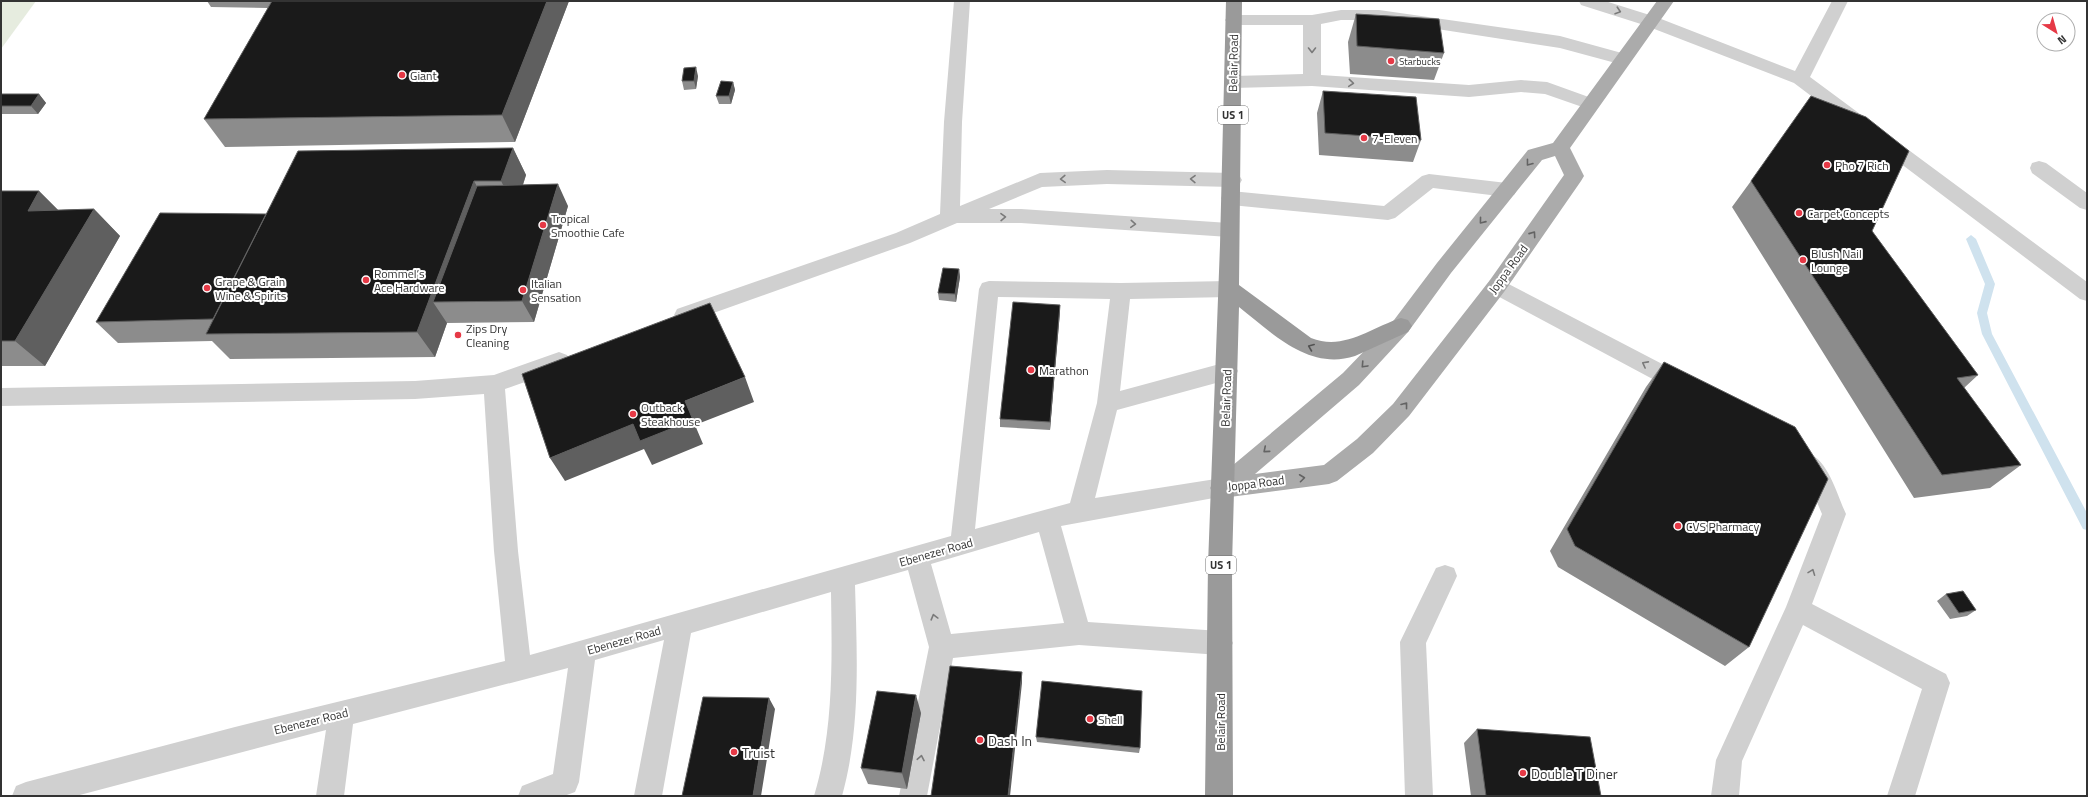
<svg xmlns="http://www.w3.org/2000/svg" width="2088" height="797" font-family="'Titillium Web',sans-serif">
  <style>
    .green { fill: #e6ecdf }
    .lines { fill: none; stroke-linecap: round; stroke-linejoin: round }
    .stream { fill: #cfe2ee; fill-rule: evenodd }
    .minor { fill: #d0d0d0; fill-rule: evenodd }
    .major { fill: #ababab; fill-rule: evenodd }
    .highway { fill: #9a9a9a; fill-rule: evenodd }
    .wall { fill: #8c8c8c }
    .shaded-wall { fill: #5f5f5f }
    .building { fill: #1a1a1a; stroke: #5f5f5f }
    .oneway { stroke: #7a7a7a }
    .oneway2 { stroke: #636363 }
    .oneway3 { stroke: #525252 }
    .poi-dot { fill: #e63946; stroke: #fff; stroke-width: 1.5 }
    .labels { text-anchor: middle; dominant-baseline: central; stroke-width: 4; stroke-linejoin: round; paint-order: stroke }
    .far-poi-label { font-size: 10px; fill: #333; stroke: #fff; text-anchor: start }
    .shield { fill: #fff; stroke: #707070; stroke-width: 1 }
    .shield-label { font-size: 11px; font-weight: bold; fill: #333 }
    .street-label { font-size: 12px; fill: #333; stroke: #fff }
    .poi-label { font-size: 12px; fill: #333; stroke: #fff; text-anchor: start }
    .near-poi-label { font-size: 14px; fill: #333; stroke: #fff; text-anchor: start }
  </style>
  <rect width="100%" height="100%" fill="#fff"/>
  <path class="green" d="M 1,1 L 36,1 L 1,49 Z"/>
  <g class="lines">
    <path class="stream" d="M 1971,235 L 1976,239 L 1995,284 L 1987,313 L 1992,334 L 2087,513 L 2087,530 L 2083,529 L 1982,334 L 1977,313 L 1985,284 L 1966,239 Z"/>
    <path class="minor" d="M 954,1 L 970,1 L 962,122 L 960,206 L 1040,173 L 1107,170 L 1232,173 L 1239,175 L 1242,180 L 1239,185 L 1232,187 L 1107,184 L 1042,187 L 989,209 L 1021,209 L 1229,223 L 1236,225 L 1239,230 L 1236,235 L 1229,237 L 1021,223 L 957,223 L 910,243 L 691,321 L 684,323 L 677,321 L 674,315 L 677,309 L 896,233 L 940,214 L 944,122 Z
      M 1579,1 L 1605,1 L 1656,17 L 1795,71 L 1832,1 L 1848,1 L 1810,77 L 2087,282 L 2087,301 L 2080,299 L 1794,83 L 1644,25 L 1581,5 Z
      M 1341,10 L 1379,10 L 1560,36 L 1629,55 L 1632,59 L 1629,63 L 1623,65 L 1560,48 L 1379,20 L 1341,20 L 1321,24 L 1321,75 L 1469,85 L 1521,80 L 1547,82 L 1597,100 L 1600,104 L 1597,108 L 1591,110 L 1545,94 L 1521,92 L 1469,97 L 1312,86 L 1233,88 L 1227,86 L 1224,82 L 1227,78 L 1233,76 L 1303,74 L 1303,25 L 1234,25 L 1228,24 L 1225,20 L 1228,16 L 1234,15 L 1312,15 Z
      M 2039,161 L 2046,163 L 2087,193 L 2087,210 L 2080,208 L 2032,173 L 2030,168 L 2032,163 Z
      M 1429,174 L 1507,183 L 1514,185 L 1517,190 L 1514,195 L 1507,197 L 1433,188 L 1395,218 L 1388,220 L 1231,205 L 1224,203 L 1221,198 L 1224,193 L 1231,191 L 1384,206 L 1422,176 Z
      M 1497,278 L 1691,379 L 1694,385 L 1691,391 L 1683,394 L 1675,391 L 1490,292 L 1487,286 L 1490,280 Z
      M 989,281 L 1121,283 L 1229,281 L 1236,283 L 1239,289 L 1236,295 L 1229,297 L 1130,299 L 1120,391 L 1227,362 L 1235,365 L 1238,371 L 1235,377 L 1227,380 L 1117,410 L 1095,498 L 1222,478 L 1230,481 L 1234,488 L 1230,495 L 1061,526 L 1088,622 L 1220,631 L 1229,635 L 1233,643 L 1229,651 L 1220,655 L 1079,645 L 953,658 L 927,796 L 899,796 L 929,647 L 908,570 L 855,585 C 857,655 861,728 842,796 L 814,796 C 834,730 832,660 831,592 L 691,633 L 662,796 L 634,796 L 664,640 L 595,660 L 579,782 L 575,792 L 564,796 L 518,796 L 522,786 L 553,774 L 568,668 L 353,724 L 344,796 L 316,796 L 326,730 L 76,796 L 12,796 L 16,786 L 26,782 L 235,727 L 505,661 L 494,551 L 484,394 L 415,399 L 1,406 L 1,388 L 415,381 L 494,375 L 559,352 L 567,355 L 570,361 L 567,367 L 505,389 L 518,551 L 530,655 L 951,536 L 979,289 L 982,283 ZM 998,297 L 1110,299 L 1097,403 L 1070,503 L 975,529 ZM 1039,532 L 1064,623 L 951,634 L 931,564 Z
      M 1808,453 C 1829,461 1837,495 1846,514 L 1812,604 L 1946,674 L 1950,683 L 1915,796 L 1887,796 L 1922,689 L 1803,625 L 1742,761 L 1739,796 L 1711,796 L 1716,760 L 1786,607 L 1822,514 L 1807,479 L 1797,463 L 1800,456 Z
      M 1445,565 L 1454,568 L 1457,576 L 1426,643 L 1433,796 L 1405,796 L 1400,642 L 1436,568 Z"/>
    <path class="major" d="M 1657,1 L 1674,1 L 1570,148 L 1584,176 L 1581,181 L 1504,292 L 1409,416 L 1373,453 L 1337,481 L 1329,484 L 1222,498 L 1214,495 L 1210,488 L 1214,481 L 1343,373 L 1394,320 L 1437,263 L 1528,150 L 1553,143 ZM 1555,156 L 1564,175 L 1490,280 L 1393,404 L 1357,439 L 1324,465 L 1255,474 L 1359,385 L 1408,332 L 1451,273 L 1542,160 Z"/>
    <path class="highway" d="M 1226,1 L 1242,1 L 1239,285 L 1311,338 C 1344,351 1370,328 1401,318 L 1408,320 L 1412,326 L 1408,332 L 1355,356 C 1309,371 1272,333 1239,307 L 1232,565 L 1233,796 L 1205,796 L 1208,565 L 1220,245 Z"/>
  </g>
  <path class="wall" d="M 207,1 L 569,1 L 515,142 L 225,147 L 204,119 L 268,8 L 211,7 Z
    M 1356,14 L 1444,53 L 1434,80 L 1350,74 L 1348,42 Z
    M 698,76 L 696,89 L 684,90 L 682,81 Z
    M 733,82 L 735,90 L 731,104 L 719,104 L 716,96 Z
    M 1323,91 L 1421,140 L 1413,162 L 1319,155 L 1317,113 Z
    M 1,94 L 39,94 L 46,103 L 38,114 L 1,114 Z
    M 513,148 L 526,175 L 523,185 L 568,206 L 534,322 L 447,323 L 435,357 L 230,359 L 212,341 L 118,343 L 96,322 L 266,214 Z
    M 1751,181 L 1872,231 L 1978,375 L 1964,388 L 2021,465 L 1990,488 L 1914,498 L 1732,207 Z
    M 1,191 L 39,191 L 58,210 L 94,209 L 120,236 L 45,366 L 1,366 Z
    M 959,269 L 960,277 L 956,302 L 939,300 L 938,293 Z
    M 1060,305 L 1050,430 L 1000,427 L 1000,419 Z
    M 1664,362 L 1749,647 L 1725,666 L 1558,567 L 1550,551 L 1646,387 Z
    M 1946,594 L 1976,610 L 1967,616 L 1950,619 L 1937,601 Z
    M 921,713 L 907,789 L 868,784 L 861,768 Z
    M 1477,729 L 1601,796 L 1471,796 L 1464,743 Z
    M 1036,737 L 1140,748 L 1139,753 L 1037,742 Z"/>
  <path class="shaded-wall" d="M 547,1 L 569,1 L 515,142 L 502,115 Z
    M 696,67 L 698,76 L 696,89 L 694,81 Z
    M 733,82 L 735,90 L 731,104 L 729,96 Z
    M 39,94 L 46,103 L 38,114 L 31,106 Z
    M 513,148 L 526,175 L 515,208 L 501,181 Z
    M 474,181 L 489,208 L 433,302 L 447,323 L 435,357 L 417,332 Z
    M 558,184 L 568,206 L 534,322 L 522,301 Z
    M 39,191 L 65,217 L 28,211 Z
    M 94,209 L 120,236 L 45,366 L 15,341 Z
    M 959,269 L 960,277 L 956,302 L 955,294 Z
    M 1060,305 L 1060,312 L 1050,430 L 1050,422 Z
    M 745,377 L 754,402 L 695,425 L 703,444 L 652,465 L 644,449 L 565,481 L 550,458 L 685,401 Z
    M 1022,672 L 1022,683 L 1010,796 L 1008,796 Z
    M 916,695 L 921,713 L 907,789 L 902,773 Z
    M 769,698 L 775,709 L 761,796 L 753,796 Z"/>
  <path class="building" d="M 272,1 L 547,1 L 502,115 L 204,119 Z
    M 1356,14 L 1439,19 L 1444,53 L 1357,46 Z
    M 696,67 L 694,81 L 682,81 L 684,68 Z
    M 721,81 L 733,82 L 729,96 L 716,96 Z
    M 1323,91 L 1416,97 L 1421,140 L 1325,133 Z
    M 1,94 L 39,94 L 31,106 L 1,106 Z
    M 1811,96 L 1866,117 L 1909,151 L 1872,231 L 1978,375 L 1957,378 L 2021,465 L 1942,475 L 1751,181 Z
    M 513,148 L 501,181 L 474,181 L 417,332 L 206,334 L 298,151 Z
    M 558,184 L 522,301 L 433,302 L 477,186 Z
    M 1,191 L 39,191 L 28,211 L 94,209 L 15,341 L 1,341 Z
    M 160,213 L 266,214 L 213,319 L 96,322 Z
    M 943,268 L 959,269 L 955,294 L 938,293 Z
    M 1013,302 L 1060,305 L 1050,422 L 1000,419 Z
    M 710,303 L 745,377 L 685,401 L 693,420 L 640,441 L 633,424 L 550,458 L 522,374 Z
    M 1664,362 L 1795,427 L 1828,479 L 1749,647 L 1575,546 L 1567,529 Z
    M 1963,591 L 1976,610 L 1959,613 L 1946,594 Z
    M 950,666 L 1022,672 L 1008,796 L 931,796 Z
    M 1042,681 L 1142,691 L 1140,748 L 1036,737 Z
    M 877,691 L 916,695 L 902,773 L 861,768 Z
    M 703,697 L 769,698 L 753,796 L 682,796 Z
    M 1477,729 L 1590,737 L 1601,796 L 1486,796 Z"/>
  <defs><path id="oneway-chevron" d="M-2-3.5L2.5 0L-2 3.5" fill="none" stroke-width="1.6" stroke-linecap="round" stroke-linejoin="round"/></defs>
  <g class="oneway">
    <use href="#oneway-chevron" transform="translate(1618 11) rotate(18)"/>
    <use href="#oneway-chevron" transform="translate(1312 50) rotate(90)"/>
    <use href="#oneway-chevron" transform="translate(1351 83) rotate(5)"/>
    <use href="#oneway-chevron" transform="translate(1063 179) rotate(178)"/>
    <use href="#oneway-chevron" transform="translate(1193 179) rotate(-179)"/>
    <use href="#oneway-chevron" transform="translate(1003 217) rotate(-1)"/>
    <use href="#oneway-chevron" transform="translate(1133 224) rotate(4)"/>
    <use href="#oneway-chevron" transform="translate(1645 364) rotate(-152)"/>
    <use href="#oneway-chevron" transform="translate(1812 572) rotate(-69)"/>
    <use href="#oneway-chevron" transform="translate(934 617) rotate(-105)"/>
    <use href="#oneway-chevron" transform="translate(921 758) rotate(-79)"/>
  </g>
  <g class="oneway2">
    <use href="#oneway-chevron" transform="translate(1529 163) rotate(128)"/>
    <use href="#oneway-chevron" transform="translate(1482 221) rotate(129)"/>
    <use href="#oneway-chevron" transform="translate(1533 234) rotate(-55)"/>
    <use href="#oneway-chevron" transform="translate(1364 365) rotate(133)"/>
    <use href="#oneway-chevron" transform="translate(1405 405) rotate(-52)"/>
    <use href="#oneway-chevron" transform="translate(1266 450) rotate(140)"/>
    <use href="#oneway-chevron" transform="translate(1302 478) rotate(-7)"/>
  </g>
  <use class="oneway3" href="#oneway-chevron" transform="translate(1311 347) rotate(-158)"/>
  <g class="poi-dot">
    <circle cx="1391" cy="61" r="4"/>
    <circle cx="402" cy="75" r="4"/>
    <circle cx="1364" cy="138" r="4"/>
    <circle cx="1827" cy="165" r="4"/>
    <circle cx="1799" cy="213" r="4"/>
    <circle cx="543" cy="225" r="4"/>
    <circle cx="1803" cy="260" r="4"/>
    <circle cx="366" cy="280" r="4"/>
    <circle cx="207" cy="288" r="4"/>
    <circle cx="523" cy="290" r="4"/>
    <circle cx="458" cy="335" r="4"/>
    <circle cx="1031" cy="370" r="4"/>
    <circle cx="633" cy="414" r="4"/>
    <circle cx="1678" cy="526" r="4"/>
    <circle cx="1090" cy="719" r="4"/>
    <circle cx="980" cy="740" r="4"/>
    <circle cx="734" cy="752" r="4"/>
    <circle cx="1523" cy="773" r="4"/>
  </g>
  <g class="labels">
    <g class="far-poi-label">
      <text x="1399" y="61">Starbucks</text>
    </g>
    <g class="shield">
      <rect x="1218" y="106" width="30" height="18" rx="3"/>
      <rect x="1206" y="556" width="30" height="18" rx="3"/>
    </g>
    <g class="shield-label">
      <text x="1233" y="115">US 1</text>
      <text x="1221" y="565">US 1</text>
    </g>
    <g class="street-label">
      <text transform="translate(1233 63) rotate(-89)">Belair Road</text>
      <text transform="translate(1508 269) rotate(-54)">Joppa Road</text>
      <text transform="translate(1226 398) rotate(-88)">Belair Road</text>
      <text transform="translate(1256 483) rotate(-7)">Joppa Road</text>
      <text transform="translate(936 552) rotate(-16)">Ebenezer Road</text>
      <text transform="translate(624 640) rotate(-16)">Ebenezer Road</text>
      <text transform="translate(311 721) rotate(-14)">Ebenezer Road</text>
      <text transform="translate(1220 722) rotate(-90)">Belair Road</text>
    </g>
    <g class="poi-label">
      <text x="410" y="75">Giant</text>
      <text x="1372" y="138">7-Eleven</text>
      <text x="1835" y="165">Pho 7 Rich</text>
      <text x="1807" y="213">Carpet Concepts</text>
      <text x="551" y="218">Tropical<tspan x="551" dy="14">Smoothie Cafe</tspan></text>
      <text x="1811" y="253">Blush Nail<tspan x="1811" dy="14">Lounge</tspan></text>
      <text x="374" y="273">Rommel’s<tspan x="374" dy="14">Ace Hardware</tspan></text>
      <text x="215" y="281">Grape &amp; Grain<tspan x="215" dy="14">Wine &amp; Spirits</tspan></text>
      <text x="531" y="283">Italian<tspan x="531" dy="14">Sensation</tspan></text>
      <text x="466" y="328">Zips Dry<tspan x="466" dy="14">Cleaning</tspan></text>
      <text x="1039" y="370">Marathon</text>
      <text x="641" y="407">Outback<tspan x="641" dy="14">Steakhouse</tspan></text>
      <text x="1686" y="526">CVS Pharmacy</text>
      <text x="1098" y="719">Shell</text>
    </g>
    <g class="near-poi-label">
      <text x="988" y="740">Dash In</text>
      <text x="742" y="752">Truist</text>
      <text x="1531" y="773">Double T Diner</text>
    </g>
  </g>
  <rect width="2088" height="797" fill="none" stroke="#333333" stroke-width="4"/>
  <g transform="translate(2056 32) rotate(143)"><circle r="19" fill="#ffffff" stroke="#adadad"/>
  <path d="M0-3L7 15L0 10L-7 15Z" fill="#e63946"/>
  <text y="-6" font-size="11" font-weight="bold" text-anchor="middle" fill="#333333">N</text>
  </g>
</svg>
